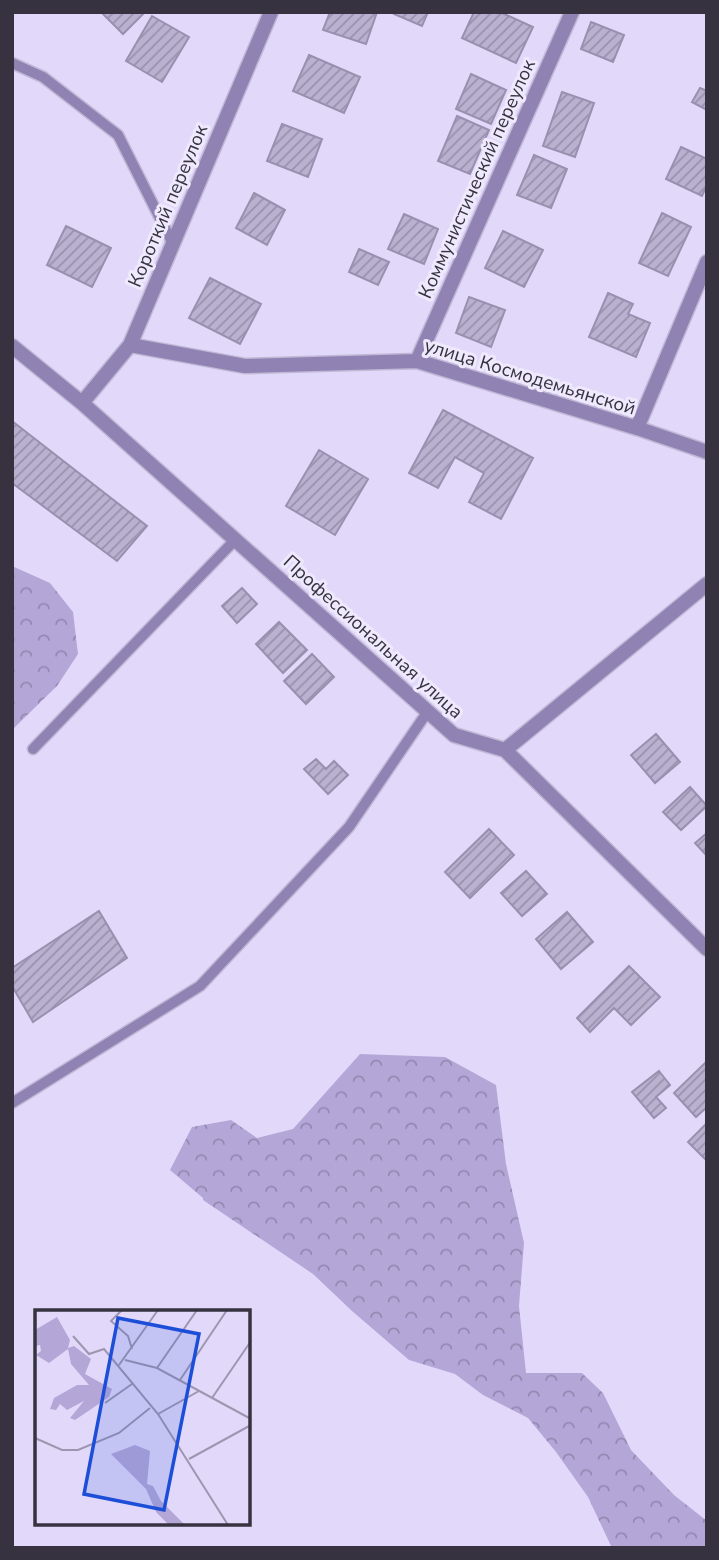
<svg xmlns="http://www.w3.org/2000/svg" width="719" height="1560" font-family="'Nunito Sans',sans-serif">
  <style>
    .forest { fill: url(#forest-crowns) }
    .building { fill: url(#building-hatch); stroke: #9990af; stroke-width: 2 }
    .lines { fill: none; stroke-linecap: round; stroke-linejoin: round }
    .service-casing { stroke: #c0b8d5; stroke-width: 13 }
    .minor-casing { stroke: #c0b8d5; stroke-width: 17 }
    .service { stroke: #9182b4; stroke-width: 10 }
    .minor { stroke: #9182b4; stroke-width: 14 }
    .labels { text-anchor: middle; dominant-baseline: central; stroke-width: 6; stroke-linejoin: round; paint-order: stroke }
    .street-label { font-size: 19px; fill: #36323f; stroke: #eee9fd }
    .inset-road { fill: none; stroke: #9d96af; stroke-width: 2 }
    .view { fill: #1d4ed8; fill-opacity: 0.15; stroke: #1d4ed8; stroke-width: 3.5 }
    .inset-edge { fill: none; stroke: #36323f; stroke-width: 3.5 }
  </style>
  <defs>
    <pattern id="forest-crowns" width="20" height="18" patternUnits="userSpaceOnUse" patternTransform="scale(1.75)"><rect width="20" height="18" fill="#b5a6d8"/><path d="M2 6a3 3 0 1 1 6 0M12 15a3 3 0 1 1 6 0" fill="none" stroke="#9488b1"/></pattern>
    <pattern id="building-hatch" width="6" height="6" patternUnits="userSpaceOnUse" patternTransform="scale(1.75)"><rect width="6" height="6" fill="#bab1d1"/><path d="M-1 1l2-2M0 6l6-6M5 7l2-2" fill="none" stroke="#9891ab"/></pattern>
  </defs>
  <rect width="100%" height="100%" fill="#e2d9fa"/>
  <path class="forest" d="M 12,566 L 50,583 L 73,612 L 78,654 L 57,686 L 12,730 Z
    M 360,1054 L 445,1057 L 496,1085 L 506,1164 L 524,1243 L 519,1306 L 526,1373 L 582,1373 L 603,1393 L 631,1450 L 674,1495 L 707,1521 L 707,1548 L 612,1548 L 588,1497 L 556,1452 L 528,1418 L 483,1395 L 455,1374 L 409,1360 L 352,1311 L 313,1274 L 203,1200 L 203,1198 L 170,1170 L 192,1127 L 231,1120 L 257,1138 L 293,1129 Z"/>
  <path class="building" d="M 101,12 L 142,12 L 143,14 L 123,34 Z
    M 330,12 L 377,12 L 366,44 L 323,30 Z
    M 395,12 L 428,12 L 422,26 L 394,14 Z
    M 474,12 L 500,12 L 533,27 L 516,63 L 462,38 Z
    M 152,16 L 189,37 L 162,82 L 126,61 Z
    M 591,22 L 624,35 L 613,62 L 581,49 Z
    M 309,55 L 360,77 L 344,113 L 293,91 Z
    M 471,74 L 506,90 L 491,124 L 456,109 Z
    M 700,88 L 707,91 L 707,110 L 692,102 Z
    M 562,92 L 594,103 L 575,157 L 543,146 Z
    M 457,116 L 489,130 L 470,174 L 438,161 Z
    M 282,124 L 322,139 L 308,177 L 267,161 Z
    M 681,147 L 707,159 L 707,185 L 702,196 L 666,179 Z
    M 534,155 L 567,169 L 551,208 L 517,195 Z
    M 254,193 L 285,210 L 267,245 L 236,228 Z
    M 662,213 L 691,227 L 668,276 L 639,263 Z
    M 404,214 L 438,229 L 424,264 L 388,249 Z
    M 66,226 L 111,248 L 92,287 L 47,265 Z
    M 503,231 L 543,250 L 524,287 L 485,268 Z
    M 359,249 L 389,262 L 378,285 L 349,272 Z
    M 210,278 L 261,304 L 240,344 L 189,318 Z
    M 608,293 L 633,304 L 628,314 L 650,323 L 636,357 L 589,337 Z
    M 469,297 L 505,310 L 491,347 L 456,333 Z
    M 443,410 L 533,458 L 501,519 L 469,502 L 484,473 L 455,457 L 438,488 L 409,473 Z
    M 12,421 L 147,526 L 117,561 L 12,483 Z
    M 319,450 L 368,479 L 335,535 L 286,506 Z
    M 242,588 L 257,604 L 237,623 L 222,606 Z
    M 279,622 L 307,650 L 283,673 L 256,644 Z
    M 312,654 L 334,677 L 306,704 L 284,681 Z
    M 656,734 L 680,762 L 655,783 L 631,755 Z
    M 316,759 L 326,769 L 334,761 L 348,775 L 328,794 L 304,769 Z
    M 690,787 L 707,806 L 681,830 L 663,812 Z
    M 489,829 L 514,855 L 470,898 L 445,872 Z
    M 707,833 L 707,856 L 695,843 Z
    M 526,871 L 547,894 L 522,916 L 501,893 Z
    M 99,911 L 127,958 L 33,1022 L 12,986 L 12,968 Z
    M 567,912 L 593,942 L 561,969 L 536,939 Z
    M 629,966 L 660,997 L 631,1025 L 614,1008 L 590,1032 L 577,1018 Z
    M 707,1061 L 707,1107 L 696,1117 L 674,1093 Z
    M 659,1071 L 670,1085 L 656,1097 L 666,1108 L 654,1118 L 632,1092 Z
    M 707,1123 L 707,1158 L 705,1159 L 688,1142 Z"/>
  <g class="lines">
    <g class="service-casing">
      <path id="service" d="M 12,63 L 43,77 L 118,135 L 173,244
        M 33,749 L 235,540
        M 12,1103 L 200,986 L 349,827 L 428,711"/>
    </g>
    <g class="minor-casing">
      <path id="minor" d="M 130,345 L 245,366 L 417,361 L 637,428 L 707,452
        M 12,346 L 82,403 L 454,735 L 505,750 L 707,949
        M 417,361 L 572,12
        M 82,403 L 130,345 L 271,12
        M 637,428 L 707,262
        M 505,750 L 707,584"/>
    </g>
    <use href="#service" class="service"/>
    <use href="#minor" class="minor"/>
  </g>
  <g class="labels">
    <g class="street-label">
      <text transform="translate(477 179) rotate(-66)">Коммунистический переулок</text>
      <text transform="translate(168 206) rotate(-67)">Короткий переулок</text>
      <text transform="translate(530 377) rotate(17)">улица Космодемьянской</text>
      <text transform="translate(373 637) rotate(42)">Профессиональная улица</text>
    </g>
  </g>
  <g transform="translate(35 1310)">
    <rect width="215" height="215" fill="#e2d9fa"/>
    <path d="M 22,7 L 35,30 L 33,38 L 39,36 L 56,49 L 50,64 L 77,79 L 74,87 L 40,110 L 35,108 L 49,91 L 32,100 L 25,94 L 21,100 L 15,99 L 19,88 L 42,75 L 54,75 L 36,54 L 33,39 L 14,53 L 1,45 L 6,41 L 5,35 L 0,36 L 0,20 ZM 100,135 L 115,141 L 112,174 L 118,176 L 126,191 L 150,215 L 134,215 L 121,202 L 111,179 L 76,144 Z" fill="#b5a6d8"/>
    <path class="inset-road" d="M 87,0 L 76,11 L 93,26 L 97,39M 38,26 L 54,44 L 69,39 L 123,104 L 193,215M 90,50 L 122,58 L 216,109M 84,55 L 123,0M 122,58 L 162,0M 145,70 L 192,0M 177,88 L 216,31M 70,93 L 97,74M 123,104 L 164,81M 0,128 L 27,140 L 43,140 L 84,123 L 115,98M 154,149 L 216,115"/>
    <path class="view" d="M 83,8 L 164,24 L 129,200 L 49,184 Z"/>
    <rect width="215" height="215" class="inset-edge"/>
  </g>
  <rect width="719" height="1560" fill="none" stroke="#36323f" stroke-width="28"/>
</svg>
